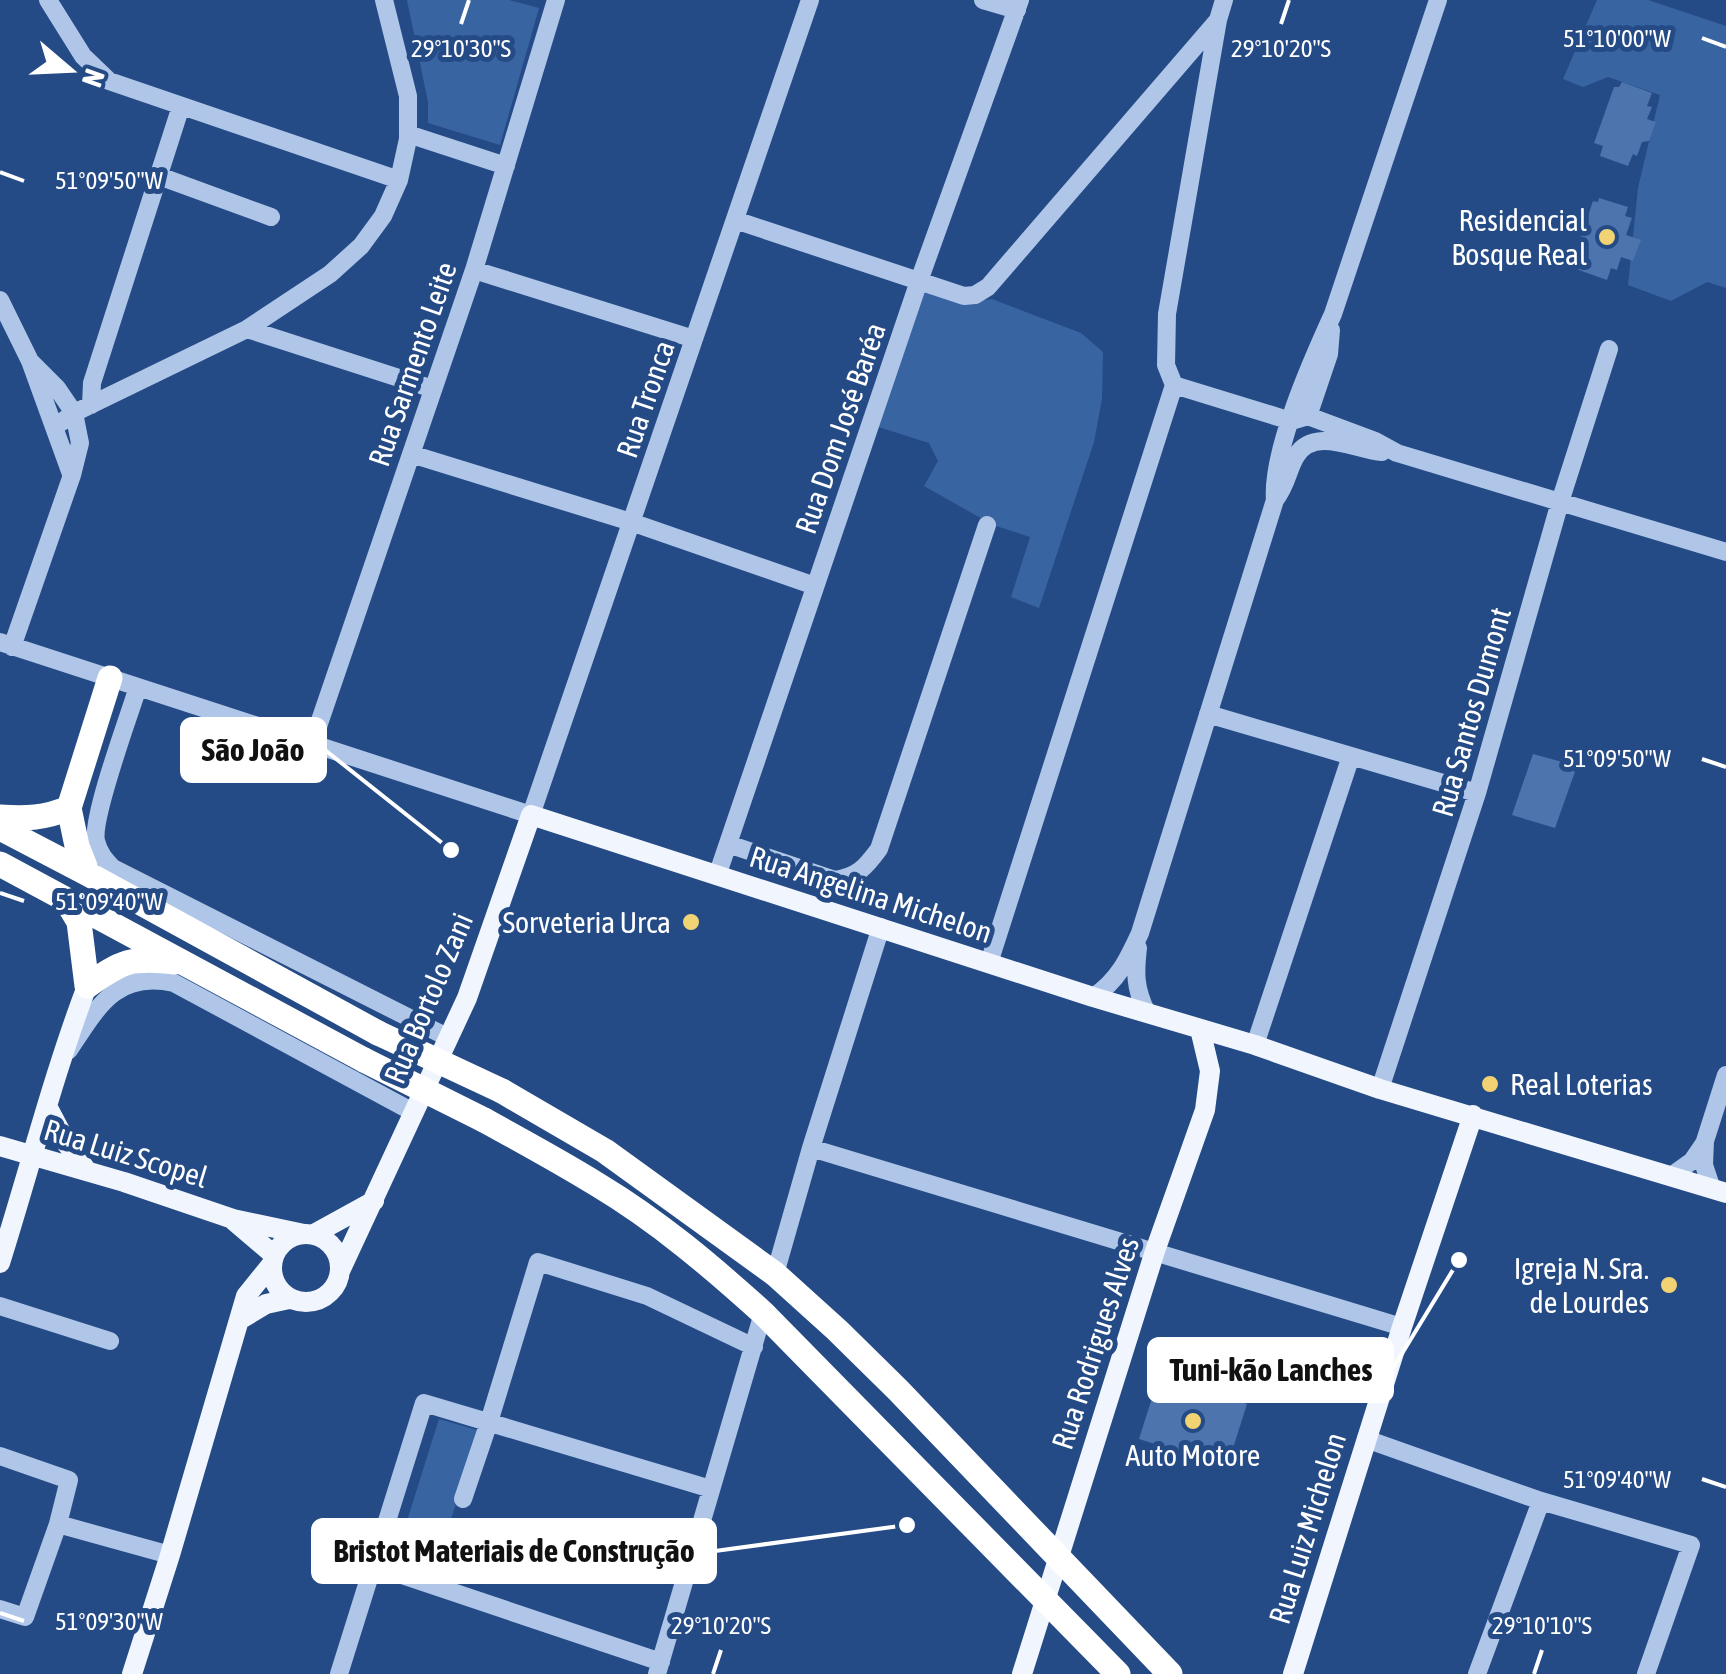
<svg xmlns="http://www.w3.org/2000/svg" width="1726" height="1674" font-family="'Asap Condensed',sans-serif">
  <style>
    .green { fill: #3964a2 }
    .building { fill: #4d74ad }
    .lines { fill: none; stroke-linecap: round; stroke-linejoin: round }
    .minor { stroke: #afc6e8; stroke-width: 18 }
    .major { stroke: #f1f6fe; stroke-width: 20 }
    .highway { stroke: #fff; stroke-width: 25 }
    .highway-bridge { stroke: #fff; stroke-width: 25 }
    .ticks { fill: none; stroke: #fff; stroke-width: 4 }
    .poi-dot { fill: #f2d373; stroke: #254b86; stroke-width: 4 }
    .labels { text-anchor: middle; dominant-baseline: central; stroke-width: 10; stroke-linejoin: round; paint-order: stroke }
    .poi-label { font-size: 30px; fill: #fff; stroke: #254b86; text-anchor: end }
    .street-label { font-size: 30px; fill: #fff; stroke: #254b86 }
    .ticks-label { font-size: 25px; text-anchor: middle; fill: #fff; stroke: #254b86; stroke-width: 10; stroke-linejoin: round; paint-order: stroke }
    .leader { fill: none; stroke: #fff; stroke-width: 4 }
    .callout-dot { fill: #fff; stroke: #254b86; stroke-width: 4 }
    .callout { fill: #fff; stroke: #fff; stroke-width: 4 }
    .callout-label { font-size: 32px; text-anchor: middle; font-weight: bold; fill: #111 }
  </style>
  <rect width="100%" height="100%" fill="#254b86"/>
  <path class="green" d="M 407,0 L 509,0 L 539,8 L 500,145 L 428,123 L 428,102 Z
    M 1597,0 L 1648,0 L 1726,26 L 1726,288 L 1707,282 L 1671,301 L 1628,285 L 1638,188 L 1660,95 L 1608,77 L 1583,87 L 1563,79 Z
    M 921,285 L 973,301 L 992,299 L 1081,333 L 1103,352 L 1102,399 L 1094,442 L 1039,608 L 1011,597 L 1030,537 L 993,525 L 924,486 L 938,461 L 929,443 L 872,425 Z
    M 439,1419 L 480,1431 L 445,1537 L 406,1524 Z"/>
  <path class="building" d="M 1622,82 L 1652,93 L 1647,106 L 1652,107 L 1647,119 L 1656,122 L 1649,141 L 1642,142 L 1637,156 L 1633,154 L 1628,166 L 1600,156 L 1603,146 L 1594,143 L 1614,87 L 1619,87 Z
    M 1599,198 L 1628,207 L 1625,216 L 1632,218 L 1626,235 L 1641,240 L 1633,261 L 1621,257 L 1617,270 L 1611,268 L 1607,280 L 1576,269 L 1577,266 L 1572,264 L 1593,201 L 1598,202 Z
    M 1533,754 L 1577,766 L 1555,828 L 1512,815 Z
    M 1159,1376 L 1247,1404 L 1227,1467 L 1139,1439 Z"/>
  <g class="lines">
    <path class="minor" d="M 48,0 L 83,56 L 109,81 L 399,180
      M 983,0 L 1017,10
      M 408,134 L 506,166
      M 159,176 L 271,217
      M 735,220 L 964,296 L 975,295 L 988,287 L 1218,20
      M 474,270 L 694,339
      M 0,300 L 30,361 L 71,474
      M 247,329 L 433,389
      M 1174,385 L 1291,421 L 1308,416 L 1375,441 L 1397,453 L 1726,552
      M 1174,385 L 1166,365 L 1167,314 L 1218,20 L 1224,0
      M 91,405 L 92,383 L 181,106
      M 1308,416 L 1329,354 L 1331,330
      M 56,426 L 74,413 L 247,329 L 330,274 L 361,246 L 383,216 L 399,180 L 408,139 L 408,96 L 384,0
      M 411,454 L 631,522 L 815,586
      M 1275,500 C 1288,483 1287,471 1296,456 C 1314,426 1356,450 1382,452
      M 0,642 L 531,815 L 810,0
      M 12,647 L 72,475 L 80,443 L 74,413 L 57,388 L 30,361
      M 138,687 C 129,716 91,818 96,841 C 99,853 105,860 113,868 L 449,1038
      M 1208,714 L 1477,793
      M 312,744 L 474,270 L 556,0
      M 728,844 L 835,880 C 858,876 865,868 879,849 L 987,525
      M 717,876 L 919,281 L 1020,0
      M 1138,948 C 1135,973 1135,988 1146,1011
      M 989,963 L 1174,385
      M 1093,997 C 1118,981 1128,959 1140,933 L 1275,500 C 1271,452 1312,360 1333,314 L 1438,0
      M 1255,1045 L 1351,756
      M 69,1050 C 97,1008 116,970 174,983 L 413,1112
      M 1380,1089 L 1477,793 L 1560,502 L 1609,349
      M 811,1148 L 1402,1327
      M 1671,1176 L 1692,1161 L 1705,1142
      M 1712,1189 L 1704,1165 L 1705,1141 L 1726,1075
      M 775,1274 L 811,1148 L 881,927
      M 0,1306 L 110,1341
      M 1366,1439 L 1541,1501 L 1691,1545 L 1646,1674
      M 0,1456 L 69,1480 L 58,1524 L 25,1617 L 0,1609
      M 463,1499 L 489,1422 L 538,1262 L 647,1296 L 754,1347
      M 58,1524 L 170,1555
      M 372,1565 L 661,1662
      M 339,1674 L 424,1403 L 711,1489
      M 657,1674 L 763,1313
      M 1477,1674 L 1541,1501"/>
    <path class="major" d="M 48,1108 L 67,1144 L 87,1171
      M 0,1146 L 124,1182 L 233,1219 L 304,1234
      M 234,1221 L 274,1255
      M272 1268a34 34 0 1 1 68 0a34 34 0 1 1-68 0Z
      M 314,1234 L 374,1201
      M 0,1263 C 29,1171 53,1076 87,986
      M 340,1271 L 467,998 L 531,815 L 1093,997 L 1255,1045 L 1380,1089 L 1726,1193
      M 241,1319 L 266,1304 L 289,1299
      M 132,1674 L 170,1555 L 246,1296 L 271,1265
      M 1022,1674 L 1155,1251 L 1205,1110 L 1210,1071 L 1200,1029
      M 1293,1674 L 1402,1327 L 1473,1115"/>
    <path class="highway" d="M 0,817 C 26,819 45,818 69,808
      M 0,828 L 88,874 L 378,1033
      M 0,864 L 364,1060
      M 88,874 L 77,846 L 69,808 L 110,678
      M 66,900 L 79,922 L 87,986 C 122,961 131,957 175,962
      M 502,1091 L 605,1151 L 775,1274 L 837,1330 L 898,1390 L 1170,1674
      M 484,1120 C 522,1141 561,1162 598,1185 C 658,1221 711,1266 763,1313 L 1118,1674"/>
    <path class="highway-bridge" d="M 378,1033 L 502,1091
      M 364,1060 L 484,1120"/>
  </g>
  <path class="ticks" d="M 461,24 L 469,0M 1281,24 L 1289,0M 1702,38 L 1726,47M 0,172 L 24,181M 1702,759 L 1726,767M 0,893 L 24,901M 1702,1479 L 1726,1487M 0,1613 L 24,1621M 713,1674 L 721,1650M 1534,1674 L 1542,1650"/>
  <g class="poi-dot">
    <circle cx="1607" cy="237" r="10"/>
    <circle cx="691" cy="922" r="10"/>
    <circle cx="1490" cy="1084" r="10"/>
    <circle cx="1669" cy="1285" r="10"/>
    <circle cx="1193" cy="1421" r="10"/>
  </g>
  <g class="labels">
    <g class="poi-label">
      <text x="1587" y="220">Residencial<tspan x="1587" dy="34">Bosque Real</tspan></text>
      <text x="671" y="922">Sorveteria Urca</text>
      <text x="1510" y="1084" text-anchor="start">Real Loterias</text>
      <text x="1649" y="1268">Igreja N. Sra.<tspan x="1649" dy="34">de Lourdes</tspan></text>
      <text x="1193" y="1455" text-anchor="middle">Auto Motore</text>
    </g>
    <g class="street-label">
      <text transform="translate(412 364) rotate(-71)">Rua Sarmento Leite</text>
      <text transform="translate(645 399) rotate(-71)">Rua Tronca</text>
      <text transform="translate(840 428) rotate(-71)">Rua Dom José Baréa</text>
      <text transform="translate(1471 712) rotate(-74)">Rua Santos Dumont</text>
      <text transform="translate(871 894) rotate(18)">Rua Angelina Michelon</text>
      <text transform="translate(428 998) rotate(-67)">Rua Bortolo Zani</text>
      <text transform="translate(126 1153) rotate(17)">Rua Luiz Scopel</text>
      <text transform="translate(1095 1343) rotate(-72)">Rua Rodrigues Alves</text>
      <text transform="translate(1307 1528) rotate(-73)">Rua Luiz Michelon</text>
    </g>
  </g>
  <g class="ticks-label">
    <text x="1617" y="47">51°10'00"W</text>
    <text x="461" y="57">29°10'30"S</text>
    <text x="1281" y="57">29°10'20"S</text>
    <text x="109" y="189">51°09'50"W</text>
    <text x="1617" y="767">51°09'50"W</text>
    <text x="109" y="910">51°09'40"W</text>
    <text x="1617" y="1488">51°09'40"W</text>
    <text x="109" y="1630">51°09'30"W</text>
    <text x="721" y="1634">29°10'20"S</text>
    <text x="1542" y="1634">29°10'10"S</text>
  </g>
  <path class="leader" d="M451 850L325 750M1459 1260L1392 1370M907 1525L715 1551"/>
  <g class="callout-dot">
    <circle cx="451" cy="850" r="10"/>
    <circle cx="1459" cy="1260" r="10"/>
    <circle cx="907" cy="1525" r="10"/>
  </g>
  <g class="callout">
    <rect x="182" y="719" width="143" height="62" rx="10"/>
    <rect x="1149" y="1339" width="243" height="62" rx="10"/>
    <rect x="313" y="1520" width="402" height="62" rx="10"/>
  </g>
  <g class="callout-label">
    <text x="253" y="761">São João</text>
    <text x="1271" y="1381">Tuni-kão Lanches</text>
    <text x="514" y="1562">Bristot Materiais de Construção</text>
  </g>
  <g transform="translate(70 70) rotate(109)" stroke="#254b86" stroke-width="8" paint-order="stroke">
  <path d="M0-8L18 38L0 25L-18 38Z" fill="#ffffff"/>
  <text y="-15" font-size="28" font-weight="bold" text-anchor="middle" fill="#ffffff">N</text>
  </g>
</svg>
